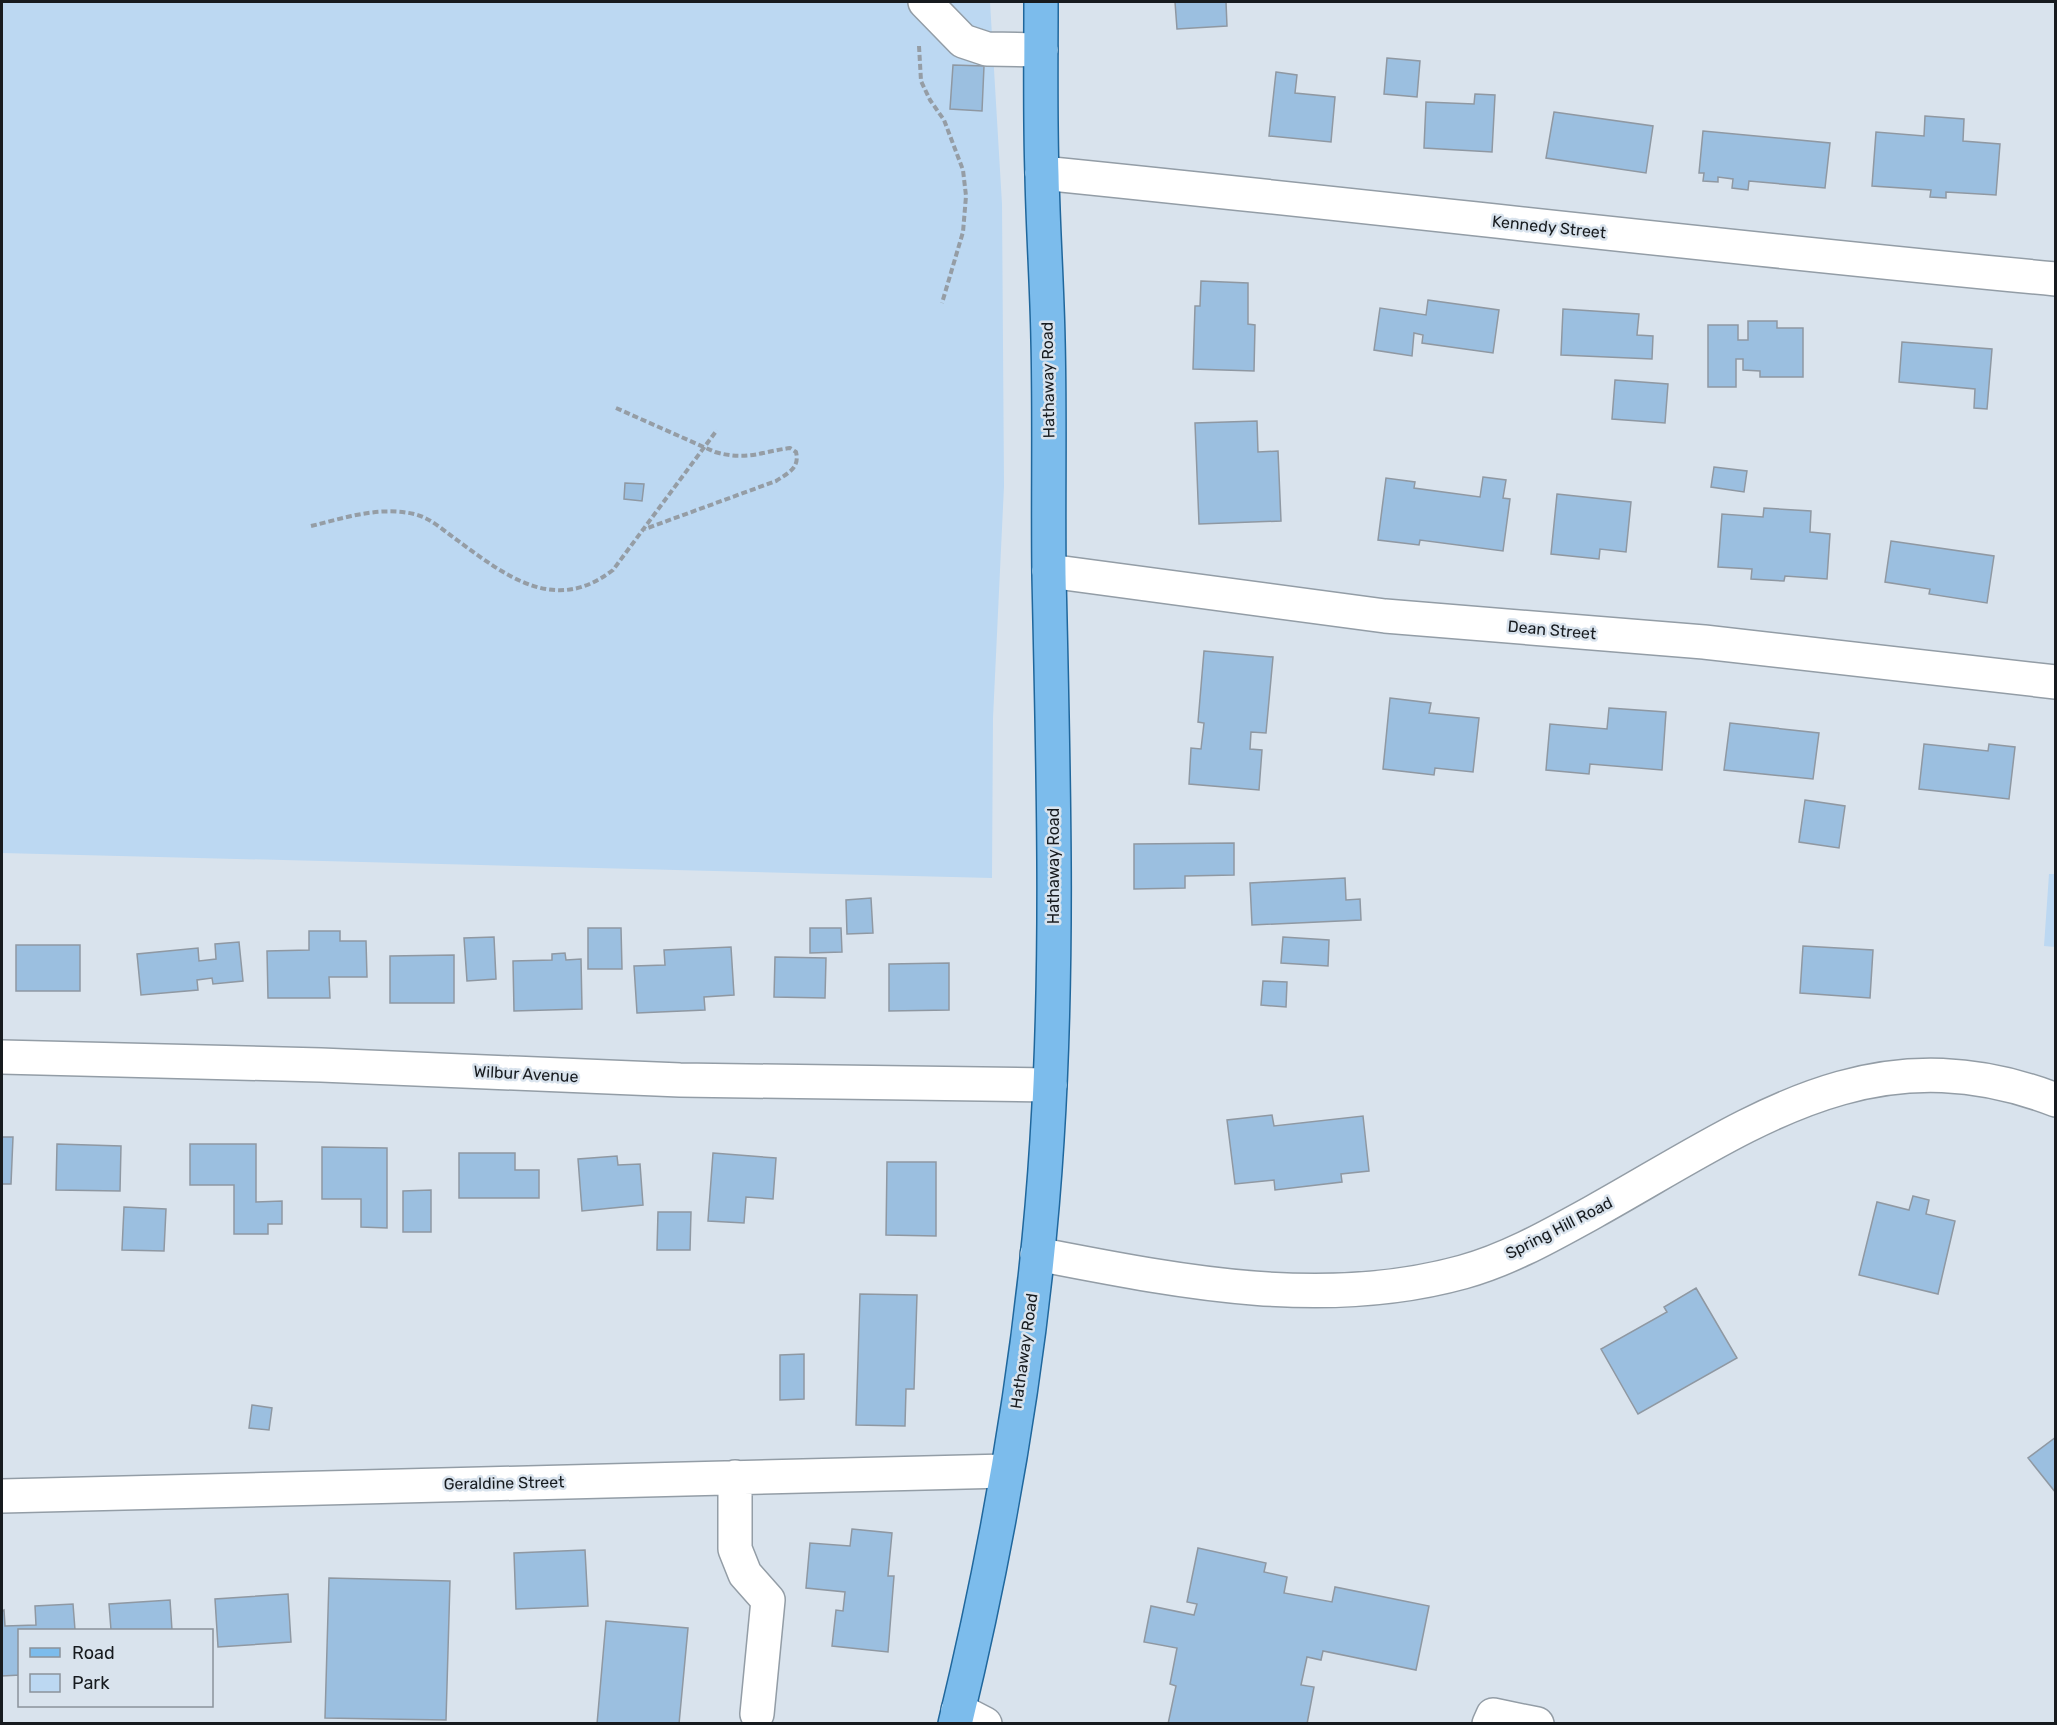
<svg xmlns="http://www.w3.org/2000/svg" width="2057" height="1725" font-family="Rubik,sans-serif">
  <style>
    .green { fill: #bcd8f2 }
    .building { fill: #9bbfe0; stroke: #8f98a2; stroke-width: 1.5 }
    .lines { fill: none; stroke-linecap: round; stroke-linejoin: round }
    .minor-casing { stroke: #939da6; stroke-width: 36 }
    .major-casing { stroke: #20679c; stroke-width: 36 }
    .path { stroke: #959da5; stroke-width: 4; stroke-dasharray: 6 3; stroke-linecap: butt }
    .minor { stroke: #fff; stroke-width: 33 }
    .major { stroke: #7cbcec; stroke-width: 33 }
    .labels { text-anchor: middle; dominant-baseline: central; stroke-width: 5; stroke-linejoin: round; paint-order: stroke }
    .street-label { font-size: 16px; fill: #171b1f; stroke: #d9e3ed }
  </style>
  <rect width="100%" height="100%" fill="#d9e3ed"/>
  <path class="green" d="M 2,2 L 990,2 L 1002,204 L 1004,486 L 993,718 L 992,878 L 2,853 Z
    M 2049,874 L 2055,874 L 2055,947 L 2044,946 Z"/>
  <path class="building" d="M 1175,2 L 1226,2 L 1227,26 L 1177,29 Z
    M 1387,58 L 1420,61 L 1417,97 L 1384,94 Z
    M 953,65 L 984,66 L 982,111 L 950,109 Z
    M 1276,72 L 1297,75 L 1295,93 L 1335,97 L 1331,142 L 1269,136 Z
    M 1475,94 L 1495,95 L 1492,152 L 1424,148 L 1426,102 L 1474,104 Z
    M 1554,112 L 1653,126 L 1646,173 L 1546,158 Z
    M 1925,116 L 1964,119 L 1963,141 L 2000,144 L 1996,195 L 1946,192 L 1946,198 L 1930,197 L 1931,190 L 1872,186 L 1876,132 L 1924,136 Z
    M 1703,131 L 1830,143 L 1825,188 L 1749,181 L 1748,190 L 1732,188 L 1733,179 L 1718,177 L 1718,182 L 1703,181 L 1704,173 L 1699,173 Z
    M 1201,281 L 1248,283 L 1248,324 L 1255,325 L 1254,371 L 1193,369 L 1195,306 L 1200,306 Z
    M 1428,300 L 1499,310 L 1493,353 L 1422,343 L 1423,335 L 1414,333 L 1412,356 L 1374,350 L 1380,308 L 1426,315 Z
    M 1563,309 L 1639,314 L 1637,335 L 1653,336 L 1652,359 L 1561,355 Z
    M 1748,321 L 1777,321 L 1777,328 L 1803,328 L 1803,377 L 1760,377 L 1760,371 L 1743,370 L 1743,359 L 1736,359 L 1736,387 L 1708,387 L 1708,325 L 1738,325 L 1738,340 L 1748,340 Z
    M 1902,342 L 1992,349 L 1987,409 L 1974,408 L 1975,389 L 1899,382 Z
    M 1615,380 L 1668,384 L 1665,423 L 1612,419 Z
    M 1257,421 L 1258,452 L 1278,451 L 1281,521 L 1199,524 L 1195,423 Z
    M 1714,467 L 1747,471 L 1744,492 L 1711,487 Z
    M 1483,477 L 1506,480 L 1503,498 L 1510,499 L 1503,551 L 1420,540 L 1419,545 L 1378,540 L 1386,478 L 1415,482 L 1414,488 L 1480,497 Z
    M 625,483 L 644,484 L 642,501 L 624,499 Z
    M 1557,494 L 1631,502 L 1626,552 L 1600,549 L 1599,559 L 1551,554 Z
    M 1764,508 L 1811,511 L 1810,532 L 1830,534 L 1827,579 L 1785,576 L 1784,581 L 1751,579 L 1752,569 L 1718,567 L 1722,514 L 1763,517 Z
    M 1891,541 L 1994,556 L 1987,603 L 1929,594 L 1930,589 L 1885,582 Z
    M 1204,651 L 1273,657 L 1266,733 L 1251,732 L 1250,749 L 1262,750 L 1259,790 L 1189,784 L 1191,748 L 1201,749 L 1204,723 L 1198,722 Z
    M 1390,698 L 1431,703 L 1429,713 L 1479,718 L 1473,772 L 1435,768 L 1434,775 L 1383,769 Z
    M 1609,708 L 1666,712 L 1662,770 L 1590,764 L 1589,774 L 1546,770 L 1550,724 L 1607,729 Z
    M 1730,723 L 1819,733 L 1813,779 L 1724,770 Z
    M 1924,744 L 1988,751 L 1989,744 L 2015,747 L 2009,799 L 1919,789 Z
    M 1805,800 L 1845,806 L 1839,848 L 1799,842 Z
    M 1234,843 L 1234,875 L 1185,876 L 1185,888 L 1134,889 L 1134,844 Z
    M 1345,878 L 1346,900 L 1360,899 L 1361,920 L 1252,925 L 1250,883 Z
    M 871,898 L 873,933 L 847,934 L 846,900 Z
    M 588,928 L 621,928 L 622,969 L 588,969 Z
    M 810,928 L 841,928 L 842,952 L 810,953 Z
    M 309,931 L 340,931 L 340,941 L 366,941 L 367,977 L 329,977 L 330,998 L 268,998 L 267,951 L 309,950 Z
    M 494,937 L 496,979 L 467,981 L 464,938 Z
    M 1283,937 L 1329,940 L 1328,966 L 1281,963 Z
    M 239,942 L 243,981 L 213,984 L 212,978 L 197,980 L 198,990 L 141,995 L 137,954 L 198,948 L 199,961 L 216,959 L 215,944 Z
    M 16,945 L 80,945 L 80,991 L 16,991 Z
    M 1803,946 L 1873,950 L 1870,998 L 1800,993 Z
    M 731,947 L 734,995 L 704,997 L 705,1010 L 637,1013 L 634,966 L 665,965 L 664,950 Z
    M 565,953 L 566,960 L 581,959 L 582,1009 L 514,1011 L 513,961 L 552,960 L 552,954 Z
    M 454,955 L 454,1003 L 390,1003 L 390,956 Z
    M 775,957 L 826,958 L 825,998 L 774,997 Z
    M 949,963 L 949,1010 L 889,1011 L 889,964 Z
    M 1263,981 L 1287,982 L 1286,1007 L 1261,1005 Z
    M 1272,1115 L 1274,1126 L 1363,1116 L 1369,1171 L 1341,1174 L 1342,1182 L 1275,1190 L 1274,1180 L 1235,1184 L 1227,1120 Z
    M 2,1137 L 13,1137 L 11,1184 L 2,1184 Z
    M 57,1144 L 121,1146 L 120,1191 L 56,1190 Z
    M 190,1144 L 256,1144 L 256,1202 L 282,1201 L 282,1224 L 268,1224 L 268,1234 L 234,1234 L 234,1185 L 190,1185 Z
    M 322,1147 L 387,1148 L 387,1228 L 361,1227 L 361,1199 L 322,1199 Z
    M 459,1153 L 515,1153 L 515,1170 L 539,1170 L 539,1198 L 459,1198 Z
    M 713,1153 L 776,1158 L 773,1199 L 746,1197 L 744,1223 L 708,1221 Z
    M 617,1156 L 618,1165 L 640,1164 L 643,1205 L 582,1211 L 578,1159 Z
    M 887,1162 L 936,1162 L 936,1236 L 886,1235 Z
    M 431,1190 L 431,1232 L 403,1232 L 403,1191 Z
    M 1913,1196 L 1929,1200 L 1926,1214 L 1955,1221 L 1938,1294 L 1859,1275 L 1877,1202 L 1909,1210 Z
    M 124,1207 L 166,1209 L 164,1251 L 122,1250 Z
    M 658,1212 L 691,1212 L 690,1250 L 657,1250 Z
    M 1696,1288 L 1737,1358 L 1638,1414 L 1601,1349 L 1667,1312 L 1664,1307 Z
    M 860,1294 L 917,1295 L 914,1389 L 906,1389 L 905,1426 L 856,1425 Z
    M 804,1354 L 804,1399 L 780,1400 L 780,1355 Z
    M 252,1405 L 272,1408 L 269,1430 L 249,1428 Z
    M 2056,1437 L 2056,1493 L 2028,1458 Z
    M 852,1529 L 892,1533 L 888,1576 L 894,1576 L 888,1652 L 832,1646 L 836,1610 L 843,1611 L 845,1592 L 806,1588 L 810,1543 L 850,1546 Z
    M 1198,1548 L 1266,1563 L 1264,1572 L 1287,1577 L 1284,1593 L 1332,1602 L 1335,1587 L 1429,1606 L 1416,1670 L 1323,1651 L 1321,1660 L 1307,1657 L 1301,1685 L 1314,1687 L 1307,1724 L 1168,1724 L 1176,1686 L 1170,1684 L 1177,1648 L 1144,1642 L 1151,1606 L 1194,1615 L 1197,1604 L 1187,1602 Z
    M 585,1550 L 588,1606 L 516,1609 L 514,1553 Z
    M 329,1578 L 450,1581 L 446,1720 L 325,1718 Z
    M 288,1594 L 291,1642 L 218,1647 L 215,1599 Z
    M 170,1600 L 172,1630 L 111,1630 L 109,1604 Z
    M 73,1604 L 75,1630 L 20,1630 L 20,1675 L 2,1676 L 2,1611 L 4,1610 L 5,1626 L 36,1625 L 35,1606 Z
    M 606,1621 L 688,1628 L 679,1724 L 597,1724 Z"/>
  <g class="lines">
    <g class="minor-casing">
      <path id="minor" d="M 925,2 L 963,41 L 987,49 L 1041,50
        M 1042,173 C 1380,207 1717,247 2056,279
        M 1049,571 L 1385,616 L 1704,642 L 2056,682
        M 2,1057 L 321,1065 L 680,1080 L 1050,1085
        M 1037,1254 C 1177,1281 1322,1311 1463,1272 C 1510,1259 1553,1234 1595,1211 C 1749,1125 1871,1029 2056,1100
        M 735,1477 L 735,1549 L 745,1574 L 768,1600 L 757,1714
        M 2,1496 L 1006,1471
        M 958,1710 L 985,1724
        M 1489,1724 L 1493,1715 L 1537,1724"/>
    </g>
    <g class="major-casing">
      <path id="major" d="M 955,1724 C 1001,1534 1035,1334 1047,1140 C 1059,952 1053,763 1049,575 C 1048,497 1050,419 1048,340 C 1047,285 1043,230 1042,175 C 1040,117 1041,59 1041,2"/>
    </g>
    <path class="path" d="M 919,46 L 921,81 L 930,100 L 944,120 L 963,170 L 966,196 L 963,232 L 942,303
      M 616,408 L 715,452 C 747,461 760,452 790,448 L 796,452 C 800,468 788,473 776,481 L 645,529
      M 311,526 C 344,518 379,506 414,514 C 431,518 444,531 457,540 C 506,576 555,615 613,570 L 717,430"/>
    <use href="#minor" class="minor"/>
    <use href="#major" class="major"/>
  </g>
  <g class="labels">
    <g class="street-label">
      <text transform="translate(1549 227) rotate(6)">Kennedy Street</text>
      <text transform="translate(1048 380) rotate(-91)">Hathaway Road</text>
      <text transform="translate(1552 630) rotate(5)">Dean Street</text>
      <text transform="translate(1053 866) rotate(-90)">Hathaway Road</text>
      <text transform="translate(526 1074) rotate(3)">Wilbur Avenue</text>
      <text transform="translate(1559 1228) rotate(-27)">Spring Hill Road</text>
      <text transform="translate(1024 1351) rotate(-82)">Hathaway Road</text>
      <text transform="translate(504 1483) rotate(-1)">Geraldine Street</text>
    </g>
  </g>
  <rect width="2057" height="1725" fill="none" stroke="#171b1f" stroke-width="6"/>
  <rect x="18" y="1629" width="195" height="78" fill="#d9e3ed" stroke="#8b939b" stroke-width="1.5"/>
  <rect x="30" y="1648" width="30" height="9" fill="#7cbcec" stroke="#8b939b" stroke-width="1.5"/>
  <text x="72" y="1659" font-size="18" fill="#171b1f">Road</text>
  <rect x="30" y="1674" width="30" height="18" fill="#bcd8f2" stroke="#8b939b" stroke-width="1.5"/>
  <text x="72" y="1689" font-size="18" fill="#171b1f">Park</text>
</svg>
